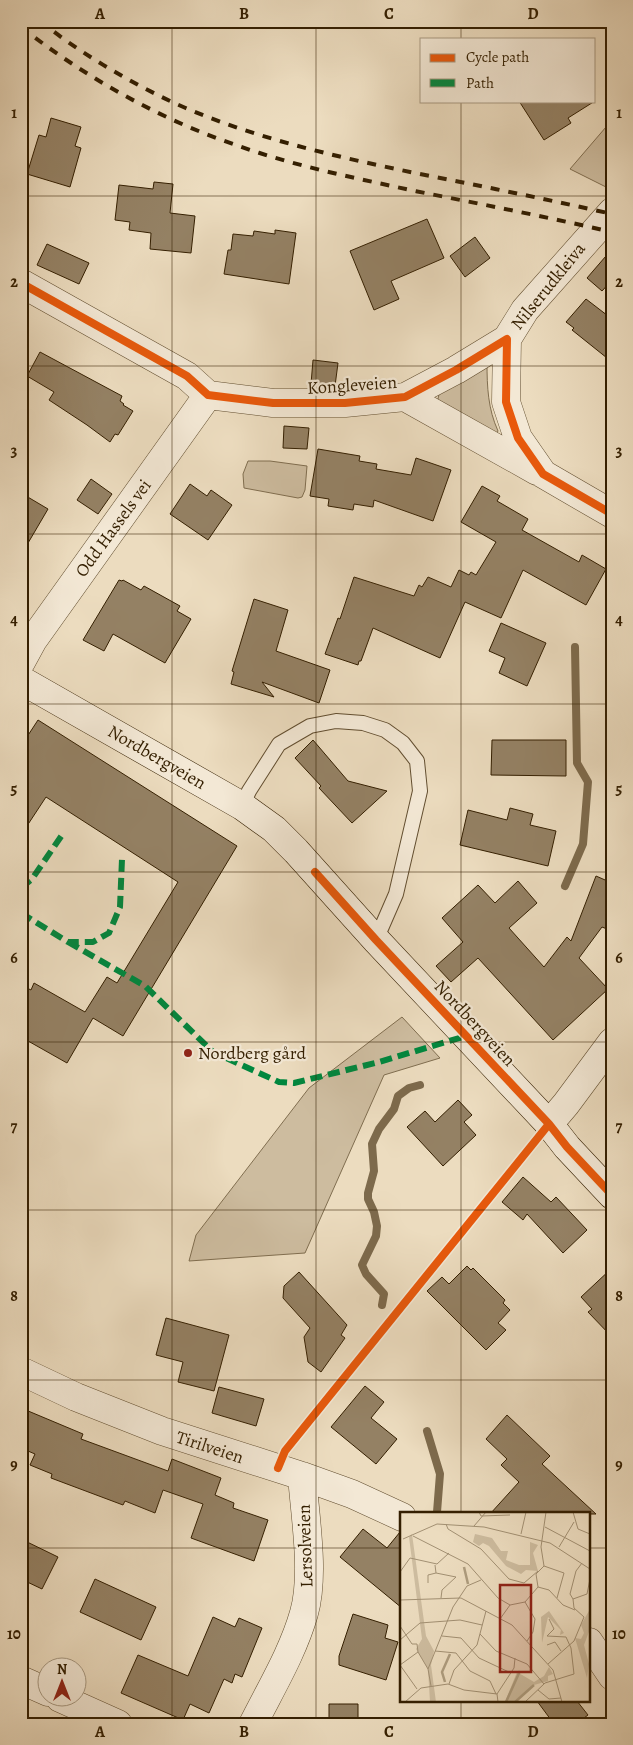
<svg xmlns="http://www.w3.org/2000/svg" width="633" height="1745" font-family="Alegreya,serif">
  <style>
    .green { fill: #cdbc9f; stroke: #806e50 }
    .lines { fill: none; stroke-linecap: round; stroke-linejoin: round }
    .stream { stroke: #7d6a4c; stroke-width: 8 }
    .building { fill: #948164; stroke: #341f01 }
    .lane-casing { stroke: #624e30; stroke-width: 16 }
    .street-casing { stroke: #624e30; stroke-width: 29 }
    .secondary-casing { stroke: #341f01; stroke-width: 29 }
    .lane { stroke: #f3e8d5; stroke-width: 14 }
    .street { stroke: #f3e8d5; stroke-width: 28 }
    .secondary { stroke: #f3e8d5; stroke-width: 28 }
    .rail { stroke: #341f01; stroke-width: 4; stroke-dasharray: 9 9; stroke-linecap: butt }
    .quiet { stroke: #00873e; stroke-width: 6; stroke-dasharray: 12 6; stroke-linecap: butt }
    .cycleway-casing { stroke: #f3e8d5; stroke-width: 11 }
    .cycleway { stroke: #e8590c; stroke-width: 8 }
    .grid { fill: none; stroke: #341f01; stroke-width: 1; stroke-opacity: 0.55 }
    .poi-dot { fill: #8f2418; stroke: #f3e8d5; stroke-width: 2 }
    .labels { text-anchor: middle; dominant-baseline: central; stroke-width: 4.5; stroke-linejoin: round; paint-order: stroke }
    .street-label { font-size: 18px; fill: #341f01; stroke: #f3e8d5 }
    .poi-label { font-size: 18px; fill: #341f01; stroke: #f3e8d5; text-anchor: start }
    .inset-river { fill: none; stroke: #ad9c7e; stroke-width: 2.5 }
    .inset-road { fill: none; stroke: #a29073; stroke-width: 1 }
    .view { fill: #8f2418; fill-opacity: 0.15; stroke: #8f2418; stroke-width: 2.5 }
    .inset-edge { fill: none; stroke: #341f01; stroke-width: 2.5 }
    .neatline { fill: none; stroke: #341f01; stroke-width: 2 }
    .grid-label { font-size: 16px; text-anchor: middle; font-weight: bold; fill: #341f01 }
  </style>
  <rect width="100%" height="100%" fill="#ecdcbf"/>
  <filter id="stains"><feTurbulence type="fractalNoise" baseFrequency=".004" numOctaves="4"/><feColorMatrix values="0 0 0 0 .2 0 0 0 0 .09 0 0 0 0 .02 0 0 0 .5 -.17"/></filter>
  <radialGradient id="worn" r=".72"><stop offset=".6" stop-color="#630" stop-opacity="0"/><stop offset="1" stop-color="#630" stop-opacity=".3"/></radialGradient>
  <path class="green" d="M 612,120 L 612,190 L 570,169 Z
    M 487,363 C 487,387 488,409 498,431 L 495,436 L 440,408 L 438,399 L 440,390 Z
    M 248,461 L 270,461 L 307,466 L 305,490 L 302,497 L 298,498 L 244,488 L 243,474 Z
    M 402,1017 L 440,1058 L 384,1075 L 305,1253 L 189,1261 L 196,1235 L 309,1088 Z"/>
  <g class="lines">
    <path class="stream" d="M 565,886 L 583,844 L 588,782 L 577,763 L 575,647
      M 382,1305 L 384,1294 L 366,1274 L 362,1265 L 376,1236 L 377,1226 L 374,1212 L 368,1199 L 368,1193 L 374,1171 L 372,1144 L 379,1129 L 394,1109 L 398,1096 L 409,1088 L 420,1085
      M 427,1431 L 440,1474 L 437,1512"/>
  </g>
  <path class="building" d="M 519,101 L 595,101 L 568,118 L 571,123 L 544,140 Z
    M 51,118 L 81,127 L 75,146 L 81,148 L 70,187 L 27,174 L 39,135 L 46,137 Z
    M 154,182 L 173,184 L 170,213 L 195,216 L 191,253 L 150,249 L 151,233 L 129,230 L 130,222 L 115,220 L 119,185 L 153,189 Z
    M 427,219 L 444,258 L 391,281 L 399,299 L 374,310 L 350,251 Z
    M 275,230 L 296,233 L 289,284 L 224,274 L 228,250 L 231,250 L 233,234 L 253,236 L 254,231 L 275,234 Z
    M 475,237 L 490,258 L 465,277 L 450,256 Z
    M 47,244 L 89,263 L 79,284 L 37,265 Z
    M 612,249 L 612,280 L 602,291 L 587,278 Z
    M 586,299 L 612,319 L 612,362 L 572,330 L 574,328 L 566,322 Z
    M 40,352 L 122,396 L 120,401 L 124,404 L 123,405 L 133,411 L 118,435 L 115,434 L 110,442 L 87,425 L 49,400 L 54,392 L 27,376 Z
    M 313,360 L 338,363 L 335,386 L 311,384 Z
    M 284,426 L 309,428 L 307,449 L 283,448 Z
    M 318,449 L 360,456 L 359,461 L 377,464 L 376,469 L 411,475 L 416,458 L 451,470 L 433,521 L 374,500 L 373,507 L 354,504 L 353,510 L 328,506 L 329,499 L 310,496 Z
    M 91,479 L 112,494 L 98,514 L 77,500 Z
    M 190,484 L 207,496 L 211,490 L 232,505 L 208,540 L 170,514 Z
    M 482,486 L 500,496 L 497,501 L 528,519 L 522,530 L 579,562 L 582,555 L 606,569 L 586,605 L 523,570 L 501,618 L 465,602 L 440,658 L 373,628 L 361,661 L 359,661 L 358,665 L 325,654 L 338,618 L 340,619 L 354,577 L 414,596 L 419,585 L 422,587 L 428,577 L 451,587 L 459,570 L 469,575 L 471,572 L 476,575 L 496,542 L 461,522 Z
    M 21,493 L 48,509 L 21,555 Z
    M 119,580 L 122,581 L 123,580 L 141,590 L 144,586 L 180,606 L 177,611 L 191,619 L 165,663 L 113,634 L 104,651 L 83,640 Z
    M 254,599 L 288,610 L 276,651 L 330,670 L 319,703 L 262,682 L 274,697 L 231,684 L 234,672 L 232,671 Z
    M 501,623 L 546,643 L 527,686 L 499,673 L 505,658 L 489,651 Z
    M 38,720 L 237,846 L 123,1036 L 93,1018 L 67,1063 L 21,1037 L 21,985 L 31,990 L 34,983 L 85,1012 L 107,977 L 117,983 L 178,882 L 46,797 L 21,835 L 21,746 Z
    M 313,740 L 348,781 L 387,791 L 352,823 L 319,788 L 321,786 L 295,758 Z
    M 492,740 L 566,740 L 566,776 L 491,775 Z
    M 510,808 L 533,814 L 530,825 L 556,831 L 548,866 L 460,845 L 468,810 L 507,820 Z
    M 596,876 L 612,883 L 612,931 L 602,927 L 579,958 L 608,989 L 553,1040 L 478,958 L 451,982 L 436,966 L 463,942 L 442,918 L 478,885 L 495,903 L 518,881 L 537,903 L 509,928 L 544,967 L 567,937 L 571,941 Z
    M 458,1100 L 472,1115 L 464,1122 L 476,1135 L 443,1166 L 407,1127 L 425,1111 L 435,1122 Z
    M 523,1177 L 551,1202 L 556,1197 L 587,1230 L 563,1253 L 527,1214 L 523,1220 L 502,1202 Z
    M 467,1266 L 471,1270 L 473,1268 L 505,1300 L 503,1303 L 510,1310 L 498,1323 L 506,1330 L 486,1350 L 427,1291 L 442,1277 L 449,1284 Z
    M 612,1268 L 612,1337 L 588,1312 L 592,1309 L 581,1297 Z
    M 299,1272 L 347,1325 L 341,1335 L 345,1338 L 321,1372 L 308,1362 L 304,1337 L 310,1328 L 283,1298 L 284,1286 Z
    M 166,1318 L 229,1335 L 214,1391 L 178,1382 L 183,1362 L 156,1355 Z
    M 365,1386 L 384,1402 L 371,1418 L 397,1439 L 376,1464 L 331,1427 Z
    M 219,1387 L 264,1399 L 256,1426 L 212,1413 Z
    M 21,1408 L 83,1434 L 81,1439 L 168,1471 L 172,1459 L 221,1478 L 215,1495 L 234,1503 L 233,1508 L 268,1520 L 254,1561 L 191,1538 L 203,1504 L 163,1490 L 155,1513 L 125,1501 L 123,1505 L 51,1478 L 52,1474 L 30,1465 L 35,1454 L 21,1448 Z
    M 507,1415 L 550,1456 L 542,1464 L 596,1514 L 490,1514 L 519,1482 L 501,1465 L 507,1459 L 486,1439 Z
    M 363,1529 L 387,1548 L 400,1532 L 402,1532 L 402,1608 L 340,1557 Z
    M 21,1539 L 58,1557 L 42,1589 L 21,1579 Z
    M 95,1579 L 156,1607 L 141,1640 L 80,1612 Z
    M 353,1614 L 388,1625 L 385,1638 L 398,1642 L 386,1680 L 339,1665 L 339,1656 Z
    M 213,1617 L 235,1627 L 239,1618 L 262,1628 L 242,1677 L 235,1674 L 232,1683 L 224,1679 L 209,1713 L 190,1704 L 183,1720 L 121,1693 L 138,1655 L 188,1676 Z
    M 537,1701 L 577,1701 L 588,1715 L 576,1724 L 554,1724 Z
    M 329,1704 L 358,1704 L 358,1724 L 329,1724 Z"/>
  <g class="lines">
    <g class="lane-casing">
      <path id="lane" d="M 242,806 L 249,791 L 279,744 L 310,726 L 336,721 L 363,723 L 385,730 L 403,743 L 417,761 L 420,791 L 396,894 L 376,940"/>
    </g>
    <g class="street-casing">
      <path id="street" d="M 21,283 L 187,376 L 208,395 L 273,403 L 345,403 L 405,397 L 456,370 L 507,339 L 506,402 L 518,438 L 543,474 L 612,514
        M 507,339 L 525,310 L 612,212
        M 405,397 L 537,471
        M 21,662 L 33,640 L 208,395
        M 549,1124 L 566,1104 L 612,1042
        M 21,1371 L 76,1397 L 162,1431 L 302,1476 L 352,1494 L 402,1517
        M 589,1642 L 612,1676
        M 21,1680 L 48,1692
        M 60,1698 L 118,1724
        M 253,1724 C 271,1688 293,1652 304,1613 C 315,1575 305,1516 302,1476"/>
    </g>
    <g class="secondary-casing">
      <path id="secondary" d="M 21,680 L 242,806 L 274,829 L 296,851 L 376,940 L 549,1124 L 567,1147 L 612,1195"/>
    </g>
    <use href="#lane" class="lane"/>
    <use href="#street" class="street"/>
    <use href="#secondary" class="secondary"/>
    <path class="rail" d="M 40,21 C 80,53 126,80 172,102 C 249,137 333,156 415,173 C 481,186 546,199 612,214
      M 21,27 C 85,77 159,119 236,145 C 294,166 355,178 415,191 C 481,204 547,217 612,232"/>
    <path class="quiet" d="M 21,888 L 32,879 L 62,835
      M 21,913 L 68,942 L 93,942 L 109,933 L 120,907 L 122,859
      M 68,942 L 145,986 L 213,1052 L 279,1082 L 294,1083 L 379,1062 L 466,1036"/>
    <g class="cycleway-casing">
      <path id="cycleway" d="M 21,283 L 187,376 L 208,395 L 273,403 L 345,403 L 405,397 L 456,370 L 507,339 L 506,402 L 518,438 L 543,474 L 612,514
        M 315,872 L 376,940 L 549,1124 L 567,1147 L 612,1195
        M 278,1468 L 285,1451 L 549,1124"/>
    </g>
    <use href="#cycleway" class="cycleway"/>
  </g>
  <path class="grid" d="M 172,21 L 172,1724M 316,21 L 316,1724M 461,21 L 461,39M 461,101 L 461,1514M 21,196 L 612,196M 21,366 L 612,366M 21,534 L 612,534M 21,704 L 612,704M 21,872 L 612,872M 21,1042 L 612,1042M 21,1210 L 612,1210M 21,1380 L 612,1380M 21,1548 L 402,1548M 589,1548 L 612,1548M 461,1701 L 461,1724"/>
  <circle class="poi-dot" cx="188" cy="1053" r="5"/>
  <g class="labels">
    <g class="street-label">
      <text transform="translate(548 286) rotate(-51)">Nilserudkleiva</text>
      <text transform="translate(352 385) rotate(-4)">Kongleveien</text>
      <text transform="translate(113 528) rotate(-54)">Odd Hassels vei</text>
      <text transform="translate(157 757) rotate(30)">Nordbergveien</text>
      <text transform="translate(475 1023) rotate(47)">Nordbergveien</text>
      <text transform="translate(210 1447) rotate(18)">Tirilveien</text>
      <text transform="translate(305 1546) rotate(-92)">Lersolveien</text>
    </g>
    <g class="poi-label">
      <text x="198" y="1053">Nordberg gård</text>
    </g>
  </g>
  <g transform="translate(400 1512)">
    <rect width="190" height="190" fill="#ecdcbf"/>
    <path d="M 12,22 L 26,124 L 34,139 L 31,153 L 36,190 L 30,190 L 28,157 L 16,137 L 22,127 L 9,25 ZM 75,22 L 92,26 L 101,39 L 108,39 L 106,48 L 119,53 L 130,53 L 130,30 L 138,33 L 133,41 L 138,59 L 126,58 L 121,62 L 106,54 L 89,34 L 83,31 L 79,34 L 73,30 ZM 190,97 L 190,117 L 184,133 L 189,152 L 187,166 L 175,126 L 181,127 L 184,121 L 181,113 ZM 149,99 L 164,121 L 160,123 L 161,118 L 148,105 L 142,131 L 141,105 ZM 149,155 L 153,162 L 148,164 L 148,169 L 134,173 L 113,190 L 105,190 L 117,160 L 134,170 L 144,164 Z" fill="#cdbc9f"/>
    <path class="inset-river" d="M 64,55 L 68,72M 45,170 L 42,160 L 50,142M 106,190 L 120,159M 115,190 L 134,173"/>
    <path class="inset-road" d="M 79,0 L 81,4 L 110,3M 173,0 L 178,17 L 190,22M 46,12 L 48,17 L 81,37 L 109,67 L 124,71 L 138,59M 74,14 L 86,0M 145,15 L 190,39M 121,22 L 126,0M 13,24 L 68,52 L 98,86 L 110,93 L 125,90 L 135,107 L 133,120 L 127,129M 3,27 L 37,12 L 84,15 L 150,31 L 190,57M 159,35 L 174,10M 35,53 L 36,61 L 56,65 L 42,78 L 41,86M 144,54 L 164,61 L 157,86M 0,60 L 10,46 L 37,52 L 49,41M 28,71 L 28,63 L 36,61M 138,75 L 149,78 L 163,93 L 175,98M 173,87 L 170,82 L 176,59 L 182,51M 0,88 L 61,86 L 112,113 L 153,158 L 162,190M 125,90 L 138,75 L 136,62 L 144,54 L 141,35 L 146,0M 100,107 L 110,93M 0,114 L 12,132 L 17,132 L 18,140M 80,122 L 96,139 L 127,152 L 144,172M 42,124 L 61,126 L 79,146 L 111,161M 0,128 L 20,111 L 60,108 L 82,113M 147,133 L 155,130 L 161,139M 35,139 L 56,141 L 70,159 L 90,169 L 96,182M 148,152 L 174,129 L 184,105 L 174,96 L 173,87 L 187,82 L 190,67M 0,153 L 18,140 L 28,157M 0,153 L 17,177M 49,172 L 54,158 L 77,133 L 86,99M 31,174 L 28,157 L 53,95 L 67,74 L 81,68M 138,178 L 149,187 L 161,186M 5,190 L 21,176 L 48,172 L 64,178 L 97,182M 98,190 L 97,182 L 114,156 L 115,146M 125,190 L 145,171 L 174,162 L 171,136 L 166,125 L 147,124 L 154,117 L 149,107"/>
    <path class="view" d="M 100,73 L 131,73 L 131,160 L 100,160 Z"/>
    <rect width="190" height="190" class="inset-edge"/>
  </g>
  <rect width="633" height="1745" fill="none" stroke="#ecdcbf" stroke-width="55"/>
  <rect x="420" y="38" width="175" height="65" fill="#f3e8d5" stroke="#a79880"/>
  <rect x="430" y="54" width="25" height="8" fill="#e8590c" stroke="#a79880"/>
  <text x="466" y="62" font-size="15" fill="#341f01">Cycle path</text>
  <rect x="430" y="79" width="25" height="8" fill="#00873e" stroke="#a79880"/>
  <text x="466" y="88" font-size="15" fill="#341f01">Path</text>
  <g transform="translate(62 1682)"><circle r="24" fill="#f3e8d5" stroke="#a79880"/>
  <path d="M0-4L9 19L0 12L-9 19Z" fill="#8f2418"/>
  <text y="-8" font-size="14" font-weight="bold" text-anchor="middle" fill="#341f01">N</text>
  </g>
  <rect x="28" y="28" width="578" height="1690" class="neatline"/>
  <g class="grid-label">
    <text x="100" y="19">A</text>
    <text x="244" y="19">B</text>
    <text x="389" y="19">C</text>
    <text x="533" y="19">D</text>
    <text x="14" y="118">1</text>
    <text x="619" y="118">1</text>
    <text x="14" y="287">2</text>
    <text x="619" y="287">2</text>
    <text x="14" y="456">3</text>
    <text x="619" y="456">3</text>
    <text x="14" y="625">4</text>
    <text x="619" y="625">4</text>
    <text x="14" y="794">5</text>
    <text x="619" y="794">5</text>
    <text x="14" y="963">6</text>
    <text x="619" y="963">6</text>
    <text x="14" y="1132">7</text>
    <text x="619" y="1132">7</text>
    <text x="14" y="1301">8</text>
    <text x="619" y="1301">8</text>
    <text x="14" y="1470">9</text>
    <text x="619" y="1470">9</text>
    <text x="14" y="1639">10</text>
    <text x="619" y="1639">10</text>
    <text x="100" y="1737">A</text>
    <text x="244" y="1737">B</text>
    <text x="389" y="1737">C</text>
    <text x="533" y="1737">D</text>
  </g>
  <rect width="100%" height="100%" filter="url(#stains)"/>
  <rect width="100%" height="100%" fill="url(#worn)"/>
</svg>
